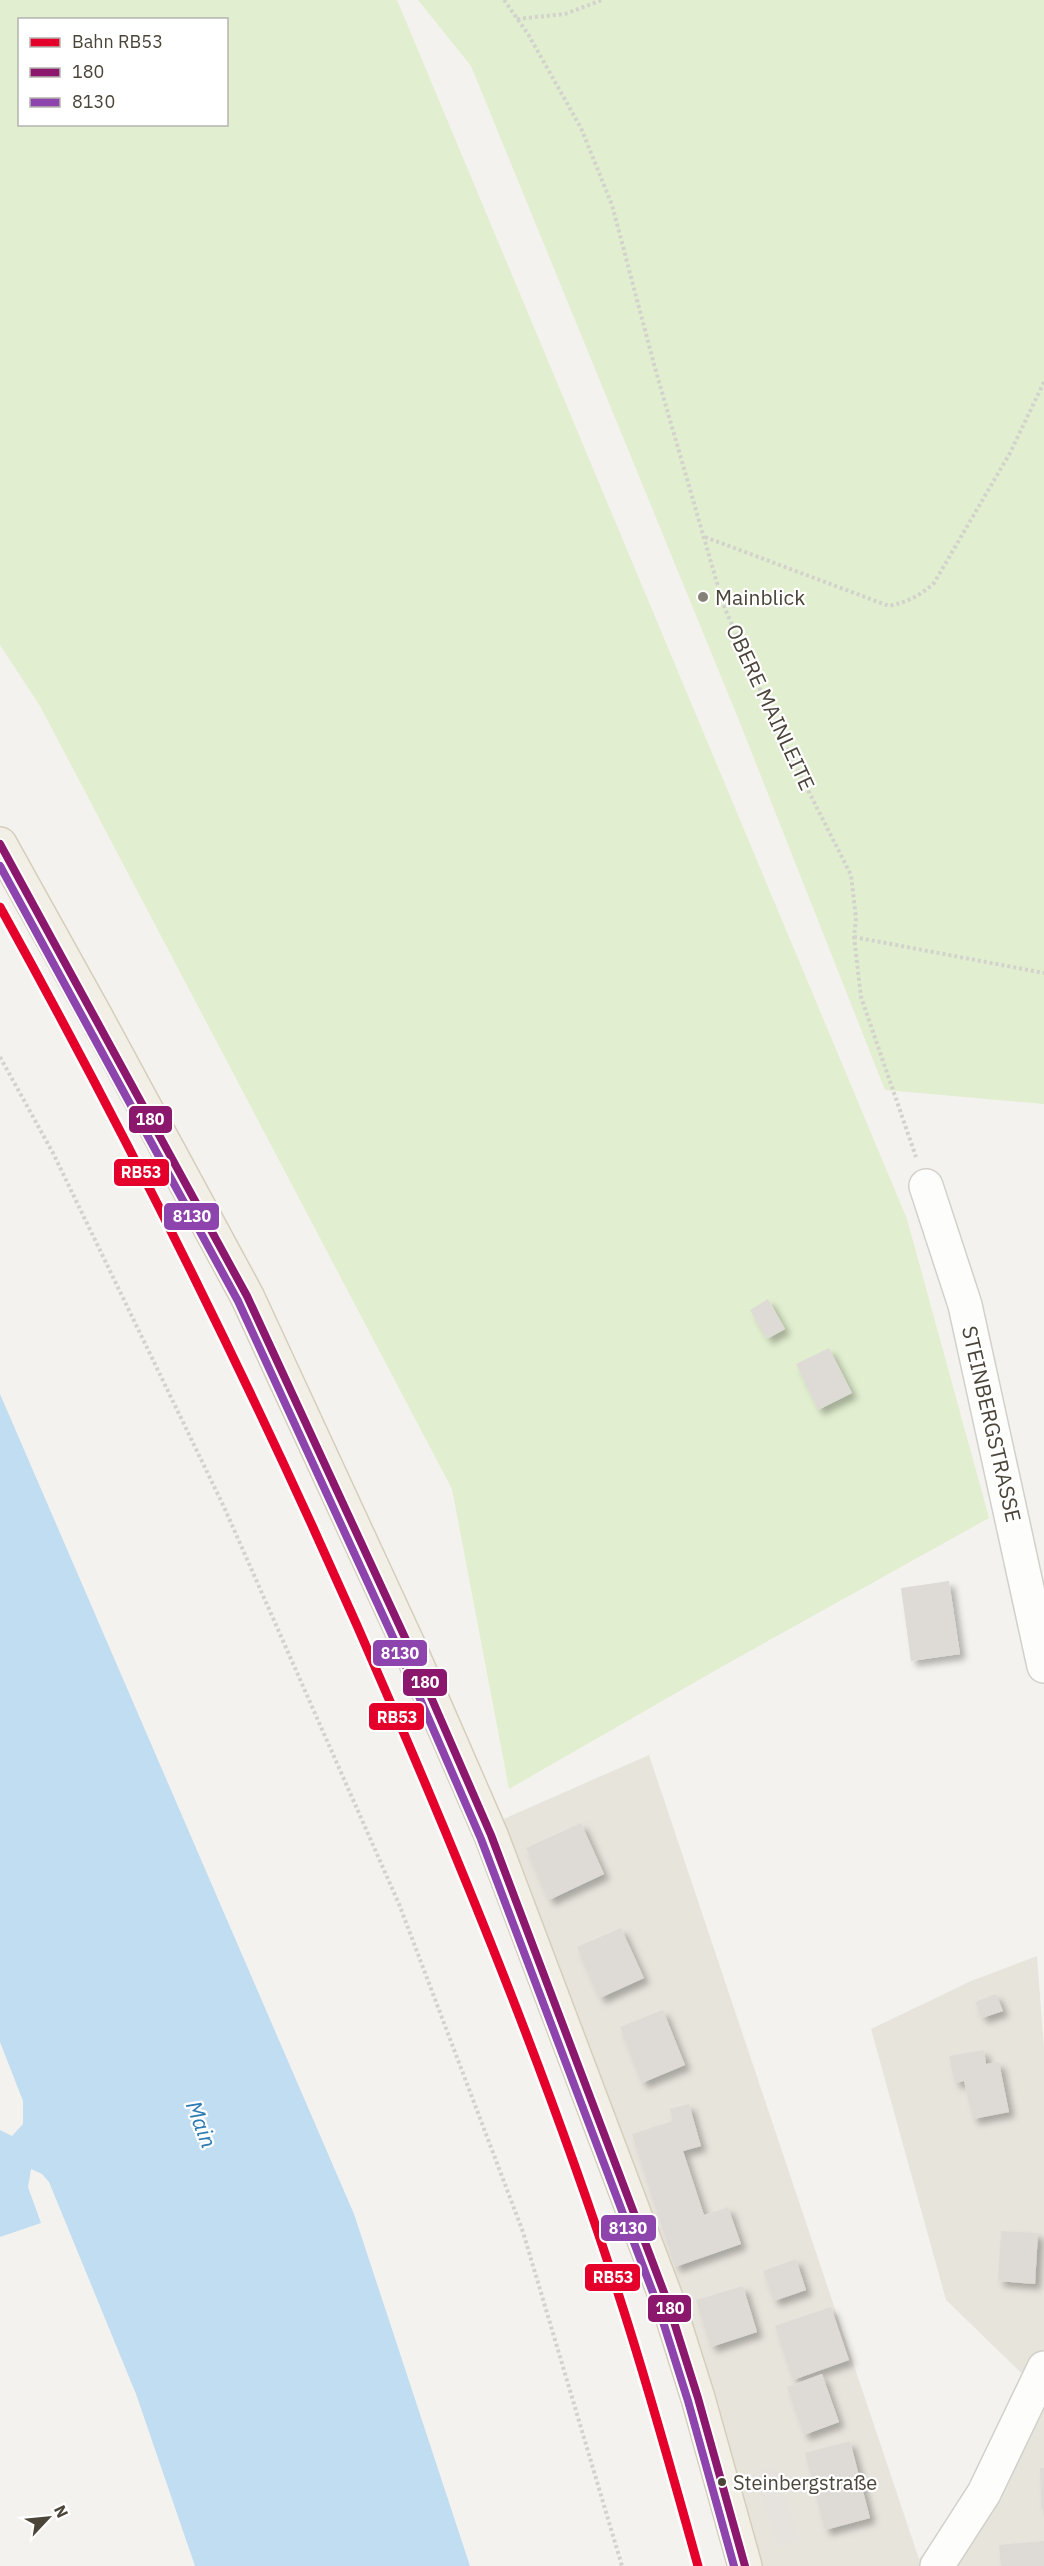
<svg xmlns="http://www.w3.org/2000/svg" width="1044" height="2566" font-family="'IBM Plex Sans',sans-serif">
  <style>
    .residential { fill: #e7e4dc }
    .green { fill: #e1eecf; fill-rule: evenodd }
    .parking { fill: #e6e3df }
    .water { fill: #c0ddf1 }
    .building { fill: #dedbd6; filter: url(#shadow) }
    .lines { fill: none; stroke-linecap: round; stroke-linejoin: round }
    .minor-casing { stroke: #d2d0cb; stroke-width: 36 }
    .major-casing { stroke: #d6cebb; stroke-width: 36 }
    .path { stroke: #d3d2cc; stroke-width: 4; stroke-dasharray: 3 3; stroke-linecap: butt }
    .minor { stroke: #fdfdfc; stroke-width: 33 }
    .major { stroke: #f2efe6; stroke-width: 33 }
    .bus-1-casing { stroke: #fff; stroke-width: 12 }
    .bus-2-casing { stroke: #fff; stroke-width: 12 }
    .bus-1 { stroke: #8c186e; stroke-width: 8 }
    .bus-2 { stroke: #8e44ad; stroke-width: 8 }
    .rail-1-casing { stroke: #fff; stroke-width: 14 }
    .rail-1 { stroke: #e4002b; stroke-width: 9 }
    .poi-dot { fill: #868178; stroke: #fff; stroke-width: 2 }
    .bus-dot { fill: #4b4439; stroke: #fff; stroke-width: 2 }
    .labels { text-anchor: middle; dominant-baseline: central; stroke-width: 4.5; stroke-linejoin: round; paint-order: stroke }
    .bus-label { font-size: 20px; fill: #4b4439; stroke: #fff; text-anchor: start }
    .poi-label { font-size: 21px; fill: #4b4439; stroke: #fff; text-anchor: start }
    .street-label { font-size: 21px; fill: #4b4439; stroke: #fff }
    .water-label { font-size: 22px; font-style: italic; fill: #2e7ab2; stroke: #fff }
    .line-badge { stroke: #fff; stroke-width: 2 }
    .badge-label { font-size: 16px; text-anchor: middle; font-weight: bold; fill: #fff }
  </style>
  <defs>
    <filter id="shadow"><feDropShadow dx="5.5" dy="5.5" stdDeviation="3" flood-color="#0004"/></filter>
  </defs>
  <rect width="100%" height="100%" fill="#f4f2ee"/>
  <path class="residential" d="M 649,1755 L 919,2559 L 1044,2406 L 1044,2566 L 754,2566 L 499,1821 Z
    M 1037,1956 L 1044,2049 L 1044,2395 L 946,2300 L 871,2029 L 971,1981 Z"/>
  <path class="green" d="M 0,0 L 397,0 L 907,1219 L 989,1518 L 723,1666 L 509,1789 L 452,1489 L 40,706 L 0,645 ZM 20,20 L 226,20 L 226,124 L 20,124 Z
    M 418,0 L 1044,0 L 1044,1104 L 885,1090 L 738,718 L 471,66 Z"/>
  <path class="parking" d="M 775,2467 L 800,2539 L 778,2546 L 753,2474 Z"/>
  <path class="water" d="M 0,1394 L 354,2214 L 470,2566 L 195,2566 L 136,2394 L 49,2182 L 42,2174 L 31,2169 L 28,2187 L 41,2223 L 0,2237 L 0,2130 L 12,2136 L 23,2124 L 23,2101 L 0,2042 Z"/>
  <path class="building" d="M 768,1299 L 785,1329 L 767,1339 L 750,1310 Z
    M 829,1348 L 852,1393 L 818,1410 L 796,1364 Z
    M 949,1581 L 960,1654 L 911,1661 L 901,1588 Z
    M 581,1823 L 604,1874 L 549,1900 L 526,1848 Z
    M 621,1928 L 644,1978 L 600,1998 L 577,1947 Z
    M 996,1994 L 1003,2011 L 982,2018 L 975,2002 Z
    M 663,2010 L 685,2065 L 642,2083 L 620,2027 Z
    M 984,2050 L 986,2064 L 999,2062 L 1009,2112 L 973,2119 L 964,2081 L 955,2083 L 949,2056 Z
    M 689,2104 L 701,2146 L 683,2151 L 704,2215 L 728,2207 L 741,2244 L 675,2267 L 632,2134 L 673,2121 L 670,2109 Z
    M 1001,2231 L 1038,2233 L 1035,2284 L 998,2281 Z
    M 796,2259 L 806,2290 L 774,2301 L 763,2271 Z
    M 743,2286 L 757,2332 L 711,2347 L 696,2300 Z
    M 831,2307 L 849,2360 L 793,2380 L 775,2326 Z
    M 822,2374 L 839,2422 L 804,2435 L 787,2387 Z
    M 850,2441 L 870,2518 L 825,2530 L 805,2453 Z
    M 1040,2468 L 1044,2468 L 1044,2508 L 1041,2508 Z
    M 1044,2541 L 1044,2566 L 1001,2566 L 999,2545 Z"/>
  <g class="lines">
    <g class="minor-casing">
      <path id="minor" d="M 926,1186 L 965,1305 L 1044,1666
        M 937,2566 L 984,2493 L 1044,2368"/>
    </g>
    <g class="major-casing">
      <path id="major" d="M 0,844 L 95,1015 L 247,1296 L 407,1642 L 491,1835 L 668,2303 L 698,2398 L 745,2566"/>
    </g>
    <path class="path" d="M 504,0 L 528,34 L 581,128 L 612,205 L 655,368 L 723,604 L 778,731 L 851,875 L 856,918 L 854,937 L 861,997 L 916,1157
      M 517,19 L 565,14 L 602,0
      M 705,537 L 889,606 C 907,602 920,596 934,583 L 1010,453 L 1044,382
      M 854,937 L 1044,973
      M 0,1057 L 53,1153 L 224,1507 L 399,1904 L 523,2232 L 622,2566"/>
    <use href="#minor" class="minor"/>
    <use href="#major" class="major"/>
    <g class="bus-1-casing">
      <path id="bus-1" d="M 0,844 L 247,1296 L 407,1642 L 491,1835 L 668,2303 L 698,2398 L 745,2566"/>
    </g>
    <g class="bus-2-casing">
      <path id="bus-2" d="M 0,866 L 238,1301 L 397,1646 L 481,1839 L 658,2306 L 688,2401 L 734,2566"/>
    </g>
    <use href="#bus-1" class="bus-1"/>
    <use href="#bus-2" class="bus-2"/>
    <g class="rail-1-casing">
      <path id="rail-1" d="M 0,907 C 148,1174 282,1448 402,1729 C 482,1915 557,2104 619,2296 C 648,2385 673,2476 698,2566"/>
    </g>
    <use href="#rail-1" class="rail-1"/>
  </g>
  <circle class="poi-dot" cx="703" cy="597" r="6"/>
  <circle class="bus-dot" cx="722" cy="2482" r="5"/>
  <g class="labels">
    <g class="bus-label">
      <text x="733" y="2482">Steinbergstraße</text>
    </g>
    <g class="poi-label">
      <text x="715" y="597">Mainblick</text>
    </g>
    <g class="street-label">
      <text transform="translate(771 707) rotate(65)">OBERE MAINLEITE</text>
      <text transform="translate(992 1424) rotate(77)">STEINBERGSTRASSE</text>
    </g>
    <g class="water-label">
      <text transform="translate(202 2124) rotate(69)">Main</text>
    </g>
  </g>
  <g class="line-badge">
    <rect x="128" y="1105" width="45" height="29" rx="6" fill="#8c186e"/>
    <rect x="113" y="1158" width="57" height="29" rx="6" fill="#e4002b"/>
    <rect x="163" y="1202" width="57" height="29" rx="6" fill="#8e44ad"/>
    <rect x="372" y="1639" width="56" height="28" rx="6" fill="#8e44ad"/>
    <rect x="402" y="1668" width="46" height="29" rx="6" fill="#8c186e"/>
    <rect x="368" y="1702" width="57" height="29" rx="6" fill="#e4002b"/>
    <rect x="600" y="2214" width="57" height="28" rx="6" fill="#8e44ad"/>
    <rect x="584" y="2263" width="57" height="29" rx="6" fill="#e4002b"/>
    <rect x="647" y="2294" width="45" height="29" rx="6" fill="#8c186e"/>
  </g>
  <g class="badge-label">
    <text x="150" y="1125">180</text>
    <text x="141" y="1178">RB53</text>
    <text x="192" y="1222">8130</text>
    <text x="400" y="1659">8130</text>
    <text x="425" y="1688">180</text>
    <text x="397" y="1723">RB53</text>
    <text x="628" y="2234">8130</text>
    <text x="613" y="2283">RB53</text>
    <text x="670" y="2314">180</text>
  </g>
  <rect x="18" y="18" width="210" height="108" fill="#ffffff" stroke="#b7b4b0" stroke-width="1.5"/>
  <rect x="30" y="38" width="30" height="9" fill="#e4002b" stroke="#b7b4b0" stroke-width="1.5"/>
  <text x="72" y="48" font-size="18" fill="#4b4439">Bahn RB53</text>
  <rect x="30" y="68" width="30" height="9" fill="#8c186e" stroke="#b7b4b0" stroke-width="1.5"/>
  <text x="72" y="78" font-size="18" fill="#4b4439">180</text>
  <rect x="30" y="98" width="30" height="9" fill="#8e44ad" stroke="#b7b4b0" stroke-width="1.5"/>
  <text x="72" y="108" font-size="18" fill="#4b4439">8130</text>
  <g transform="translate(48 2518) rotate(64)" stroke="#ffffff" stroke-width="4.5" paint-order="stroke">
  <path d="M0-4.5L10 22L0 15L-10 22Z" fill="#4b4439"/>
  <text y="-9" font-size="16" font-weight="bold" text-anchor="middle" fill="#4b4439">N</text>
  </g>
</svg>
